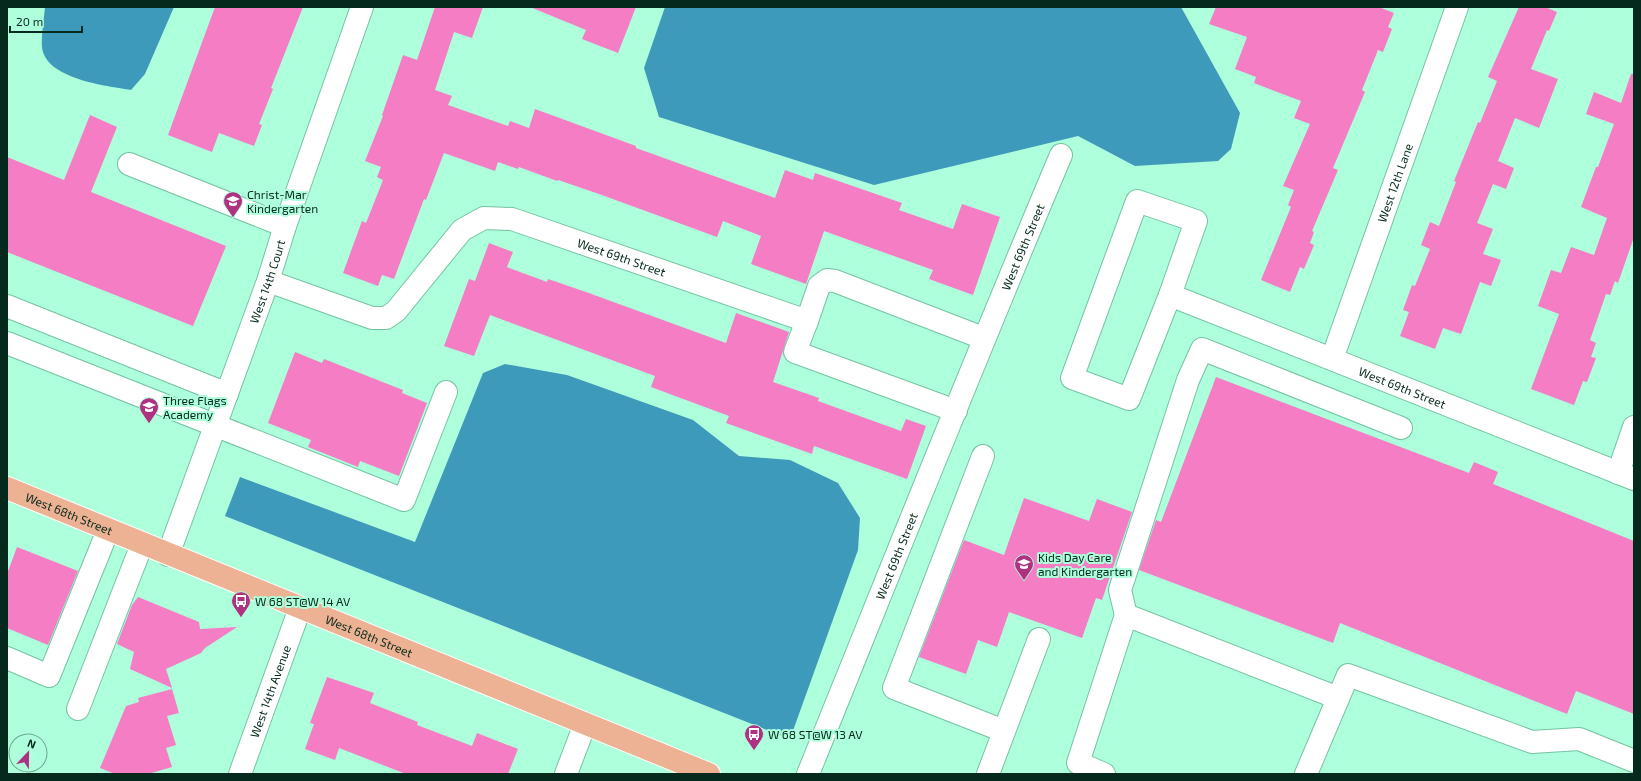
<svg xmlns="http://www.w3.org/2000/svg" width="1641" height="781" font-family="'Exo 2',sans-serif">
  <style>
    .water { fill: #3e9abb }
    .building { fill: #f47dc3 }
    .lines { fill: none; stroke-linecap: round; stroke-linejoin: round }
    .minor-casing { stroke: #74c3a3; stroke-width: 24 }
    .major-casing { stroke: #fff; stroke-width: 24 }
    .minor { stroke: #fff; stroke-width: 22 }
    .major { stroke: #edb193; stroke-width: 22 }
    .labels { text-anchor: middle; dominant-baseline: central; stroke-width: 4; stroke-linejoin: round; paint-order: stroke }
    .street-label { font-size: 12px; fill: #06291d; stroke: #aeffdc }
    .poi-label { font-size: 12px; fill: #06291d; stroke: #aeffdc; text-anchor: start }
  </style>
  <rect width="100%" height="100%" fill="#aeffdc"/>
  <path class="water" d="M 45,7 L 174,7 L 145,74 L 131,90 C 107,86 45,79 42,47 C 41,34 44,20 45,7 Z
    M 665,7 L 1181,7 L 1240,113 L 1231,149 L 1218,161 L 1135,166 L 1078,136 L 874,185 L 659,117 L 644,68 Z
    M 505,364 L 567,375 L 693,420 L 739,456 L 790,460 L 838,483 L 860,518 L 858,550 L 790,739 L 225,516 L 240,477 L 415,542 L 483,373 Z"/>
  <path class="building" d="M 215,7 L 303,7 L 271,88 L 273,89 L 259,124 L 262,125 L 254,146 L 219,133 L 212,152 L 168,135 Z
    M 435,7 L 483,7 L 472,38 L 454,32 L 435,90 L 452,96 L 448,105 L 508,126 L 510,121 L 529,128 L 535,109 L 636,146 L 636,148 L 775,198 L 785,170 L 813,180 L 815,173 L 902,203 L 899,210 L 953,229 L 962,204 L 1000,217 L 973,295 L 929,279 L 933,270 L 824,231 L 806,284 L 751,264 L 761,236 L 723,221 L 717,237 L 599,194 L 558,180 L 557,181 L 519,167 L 518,169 L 498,162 L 495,171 L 444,153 L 426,200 L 424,199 L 394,279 L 382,275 L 378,286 L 343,273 L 362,221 L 366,223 L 383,180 L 377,177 L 381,167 L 365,161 L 383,116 L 382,115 L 403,55 L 417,60 Z
    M 530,7 L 636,7 L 618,53 L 582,39 L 586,30 Z
    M 1216,7 L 1379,7 L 1394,13 L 1388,27 L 1392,29 L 1383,52 L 1378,50 L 1362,90 L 1365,92 L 1333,168 L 1338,170 L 1312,231 L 1314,232 L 1310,243 L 1314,245 L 1304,269 L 1300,267 L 1290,292 L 1261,280 L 1291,207 L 1288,205 L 1294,190 L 1283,186 L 1310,124 L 1294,118 L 1301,101 L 1254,83 L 1256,77 L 1235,69 L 1247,37 L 1209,24 Z
    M 1519,7 L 1545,7 L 1557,12 L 1549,31 L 1547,30 L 1531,69 L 1558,79 L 1539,128 L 1515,118 L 1498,161 L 1514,168 L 1506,189 L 1493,184 L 1477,223 L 1493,229 L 1483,254 L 1501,260 L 1491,286 L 1480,282 L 1461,334 L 1443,328 L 1435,349 L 1400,336 L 1409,312 L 1403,310 L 1412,285 L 1415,286 L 1430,249 L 1421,245 L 1430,222 L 1439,226 L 1456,182 L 1454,181 L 1478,122 L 1480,123 L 1497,81 L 1488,77 Z
    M 1631,74 L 1634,74 L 1634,237 L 1618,283 L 1615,281 L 1610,295 L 1606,294 L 1590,340 L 1596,343 L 1591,357 L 1596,358 L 1587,382 L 1583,381 L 1574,405 L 1531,389 L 1559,314 L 1538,306 L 1551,270 L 1561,273 L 1571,247 L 1594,255 L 1607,218 L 1581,207 L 1596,167 L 1598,167 L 1614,124 L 1586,114 L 1594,92 L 1621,103 Z
    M 90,115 L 117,127 L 91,192 L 226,246 L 193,326 L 7,252 L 7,157 L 64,180 Z
    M 489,243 L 513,252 L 507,267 L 547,282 L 548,279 L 586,292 L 726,343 L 736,313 L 789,332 L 773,382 L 819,398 L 818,401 L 901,431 L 906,419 L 926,426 L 907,479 L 814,446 L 812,454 L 726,423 L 729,416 L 651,387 L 655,376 L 490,315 L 474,356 L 444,346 L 469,279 L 475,281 Z
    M 295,352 L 322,363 L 324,359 L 403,390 L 402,393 L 427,403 L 399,476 L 360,461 L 358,467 L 308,447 L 311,440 L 268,423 Z
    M 1216,377 L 1469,473 L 1474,462 L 1498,472 L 1493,484 L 1634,541 L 1634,714 L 1576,691 L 1567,714 L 1340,623 L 1333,643 L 1139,570 L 1156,520 L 1161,522 Z
    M 1024,498 L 1089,521 L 1097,499 L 1132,512 L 1102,600 L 1096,598 L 1082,638 L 1009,612 L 997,647 L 978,640 L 966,674 L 919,657 L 964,540 L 1004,555 Z
    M 17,547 L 78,571 L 48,645 L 7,628 L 7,574 Z
    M 138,597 L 199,622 L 200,629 L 237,627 L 205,648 L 201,653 L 166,669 L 172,688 L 130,669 L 134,652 L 117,644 L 132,605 Z
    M 327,677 L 374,693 L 370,703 L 418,722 L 417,725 L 472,746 L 477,733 L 518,749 L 508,774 L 406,774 L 339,748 L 335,760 L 305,749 L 314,724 L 310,723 Z
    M 172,689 L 179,713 L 167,716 L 176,745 L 166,748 L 172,767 L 148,774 L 115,774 L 100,768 L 126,706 L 139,702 L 138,698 Z"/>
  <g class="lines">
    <g class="minor-casing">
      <g id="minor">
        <path d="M 129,164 L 285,226"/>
        <path d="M 1137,201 L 1196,221 L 1170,295 L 1129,399 L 1072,378 Z"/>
        <path id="s1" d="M 268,281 L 372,318 L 386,318 L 396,311 L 462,230 L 484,218 L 512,219 L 807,321 L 819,286 L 827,280 L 835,281 L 983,338"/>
        <path id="s2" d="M 1170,295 L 1634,479"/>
        <path d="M 7,306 L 227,394"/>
        <path d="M 807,321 L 795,352 L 956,411"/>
        <path d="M 7,343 L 404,500 L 446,392"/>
        <path id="s3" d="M 1332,359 L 1457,7"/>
        <path d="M 983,456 L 894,688 L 1004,731"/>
        <path d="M 1618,473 L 1634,427"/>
        <path id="s4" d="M 168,555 L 268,281 L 285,226 L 362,7"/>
        <path d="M 1126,615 L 1120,590 L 1188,380 L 1202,349 L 1401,428"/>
        <path d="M 7,658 L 49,676 L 108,530"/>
        <path d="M 78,709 L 142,544"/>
        <path id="s5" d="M 240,774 L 300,608"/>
        <path d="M 566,774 L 585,724"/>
        <path id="s6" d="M 808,774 C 892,567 974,360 1061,155"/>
        <path d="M 988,774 L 1039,639"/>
        <path d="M 1104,774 L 1078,763 L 1126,615 L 1338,698"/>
        <path d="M 1306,774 L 1348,675 L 1532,742 L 1579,739 L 1634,761"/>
      </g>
    </g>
    <g class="major-casing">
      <g id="major">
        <path id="s7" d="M 7,488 L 709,774"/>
      </g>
    </g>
    <use href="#minor" class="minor"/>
    <use href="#major" class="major"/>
  </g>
  <defs>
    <g id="school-pin" transform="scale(1)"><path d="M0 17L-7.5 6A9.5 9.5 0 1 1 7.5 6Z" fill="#af3282" stroke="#aeffdc"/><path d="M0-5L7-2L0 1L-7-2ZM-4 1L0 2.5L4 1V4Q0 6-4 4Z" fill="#fff"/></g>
    <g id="bus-pin" transform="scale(1)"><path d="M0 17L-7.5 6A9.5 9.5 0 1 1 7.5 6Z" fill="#af3282" stroke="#aeffdc"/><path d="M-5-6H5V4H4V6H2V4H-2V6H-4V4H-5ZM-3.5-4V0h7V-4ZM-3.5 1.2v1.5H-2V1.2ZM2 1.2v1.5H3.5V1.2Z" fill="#fff"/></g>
  </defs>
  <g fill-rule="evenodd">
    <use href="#school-pin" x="233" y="201"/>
    <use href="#school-pin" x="149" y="407"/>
    <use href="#school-pin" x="1024" y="564"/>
    <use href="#bus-pin" x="241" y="601"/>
    <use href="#bus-pin" x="754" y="734"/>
  </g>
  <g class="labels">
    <g class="street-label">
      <text stroke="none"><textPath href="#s3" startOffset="187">West 12th Lane</textPath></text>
      <text stroke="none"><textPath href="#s6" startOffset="569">West 69th Street</textPath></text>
      <text stroke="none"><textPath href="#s1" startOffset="410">West 69th Street</textPath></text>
      <text stroke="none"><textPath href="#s4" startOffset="291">West 14th Court</textPath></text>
      <text stroke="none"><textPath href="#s2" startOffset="250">West 69th Street</textPath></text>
      <text stroke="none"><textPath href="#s7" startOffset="67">West 68th Street</textPath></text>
      <text stroke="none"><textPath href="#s6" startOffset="235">West 69th Street</textPath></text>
      <text stroke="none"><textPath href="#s7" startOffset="391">West 68th Street</textPath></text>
      <text stroke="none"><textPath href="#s5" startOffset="88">West 14th Avenue</textPath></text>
    </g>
    <g class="poi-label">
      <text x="247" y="194">Christ-Mar<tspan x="247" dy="14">Kindergarten</tspan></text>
      <text x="163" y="400">Three Flags<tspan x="163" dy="14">Academy</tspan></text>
      <text x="1038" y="557">Kids Day Care<tspan x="1038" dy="14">and Kindergarten</tspan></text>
      <text x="255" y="601">W 68 ST@W 14 AV</text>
      <text x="768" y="734">W 68 ST@W 13 AV</text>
    </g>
  </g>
  <rect width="1641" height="781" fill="none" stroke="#06291d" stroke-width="16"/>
  <g transform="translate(28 753) rotate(22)"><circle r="19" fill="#aeffdc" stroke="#6ba990"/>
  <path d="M0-3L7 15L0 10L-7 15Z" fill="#af3282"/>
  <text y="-6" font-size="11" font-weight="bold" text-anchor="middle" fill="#06291d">N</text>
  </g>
  <path d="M10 26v6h72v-6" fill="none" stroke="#06291d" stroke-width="2"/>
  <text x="16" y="26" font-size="12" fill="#06291d" stroke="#aeffdc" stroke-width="3" paint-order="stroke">20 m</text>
</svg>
